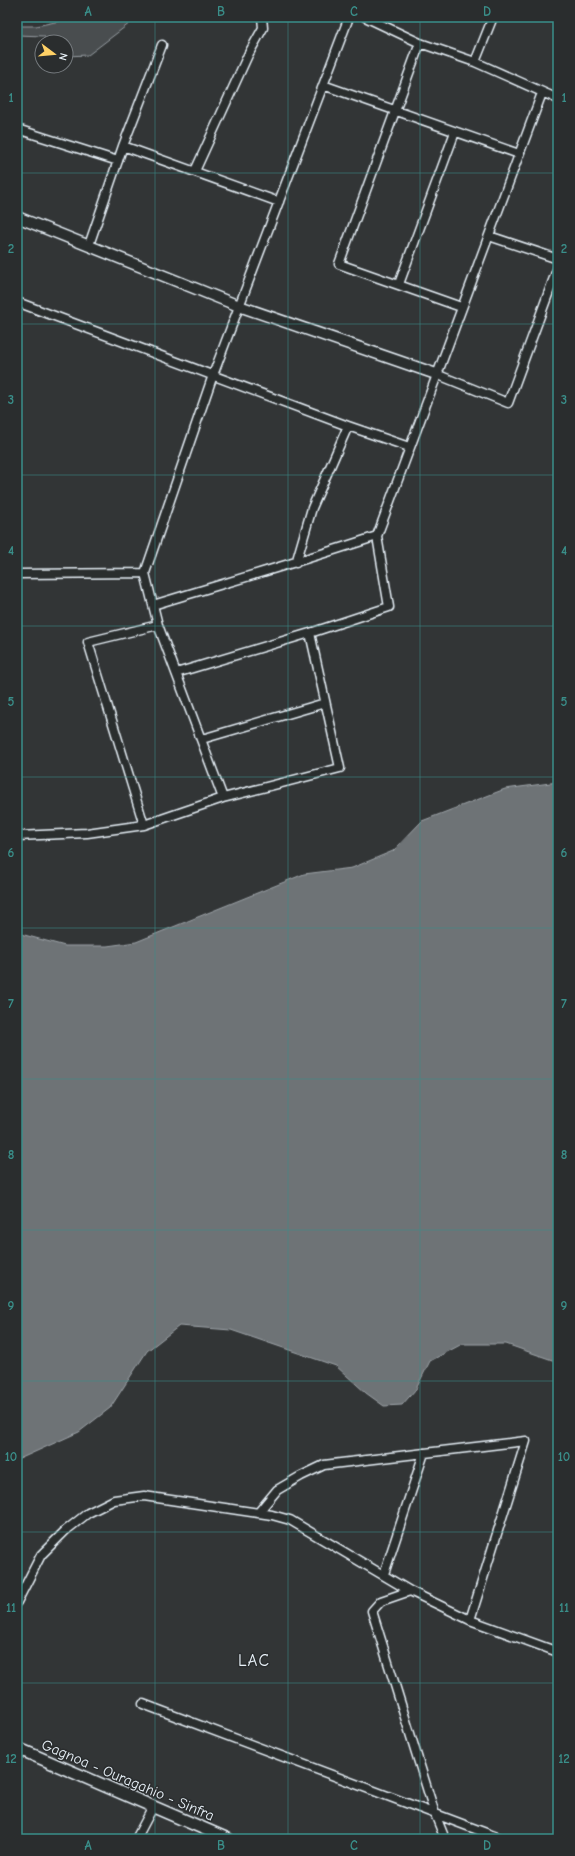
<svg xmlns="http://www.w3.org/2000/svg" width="575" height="1856" font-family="'Comic Neue',sans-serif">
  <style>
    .green { fill: #494d4f; stroke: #989fa4 }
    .water { fill: #6e7376; stroke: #9fa5aa }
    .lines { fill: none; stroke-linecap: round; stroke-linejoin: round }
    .minor-casing { stroke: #e8f1f8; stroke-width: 11 }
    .tertiary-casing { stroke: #e8f1f8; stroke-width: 13 }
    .secondary-casing { stroke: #e8f1f8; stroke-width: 14 }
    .minor { stroke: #2a2d2e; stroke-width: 8 }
    .tertiary { stroke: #2a2d2e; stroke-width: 10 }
    .secondary { stroke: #2a2d2e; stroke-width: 11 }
    .grid { fill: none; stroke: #3a8f8a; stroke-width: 1; stroke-opacity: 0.55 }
    .labels { text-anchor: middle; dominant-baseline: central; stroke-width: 3; stroke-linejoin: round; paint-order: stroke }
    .street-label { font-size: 15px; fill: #e8f1f8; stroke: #2a2d2e }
    .quarter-label { font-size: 17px; letter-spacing: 1px; fill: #e8f1f8; stroke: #2a2d2e }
    .neatline { fill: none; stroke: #3a8f8a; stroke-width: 1.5 }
    .grid-label { font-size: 13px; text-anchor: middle; font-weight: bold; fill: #3a8f8a }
  </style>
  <rect width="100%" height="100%" fill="#323536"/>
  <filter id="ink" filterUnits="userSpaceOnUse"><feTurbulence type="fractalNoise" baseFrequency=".025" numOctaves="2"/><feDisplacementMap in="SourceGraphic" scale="8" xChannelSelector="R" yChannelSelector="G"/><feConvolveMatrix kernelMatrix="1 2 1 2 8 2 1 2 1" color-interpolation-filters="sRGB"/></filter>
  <g filter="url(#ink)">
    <path class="green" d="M 63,17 L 138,17 L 88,55 L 66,56 L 66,42 L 45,42 L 44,36 L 17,35 L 17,26 L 36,26 L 60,21 Z"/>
    <path class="water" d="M 558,782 L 558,1362 L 506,1344 L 462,1344 L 430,1361 L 416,1389 L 402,1405 L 384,1406 L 366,1393 L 336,1366 L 231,1330 L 179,1326 L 147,1351 L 110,1408 L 79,1432 L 17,1460 L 17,933 L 65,946 L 107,946 L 136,942 L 304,874 L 352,868 L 393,851 L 422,821 L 505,789 Z"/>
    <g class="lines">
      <g class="minor-casing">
        <path id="minor" d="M 365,17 L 420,43 L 475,62 L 558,99
          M 420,43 L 339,264 L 461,307
          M 475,62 L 493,17
          M 323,85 L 519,154
          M 17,129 L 118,161
          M 123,146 L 279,202
          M 195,171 L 248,55 L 263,28 L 262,17
          M 489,236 L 558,259
          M 89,245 L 123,146 L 162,45
          M 399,284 L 455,132
          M 17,302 L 348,426 L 409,447
          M 436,374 L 508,403 L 558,267
          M 296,563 L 312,508 L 348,426
          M 17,574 L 145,573
          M 153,605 C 228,582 303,561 377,536
          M 158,625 L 88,642 L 144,825 L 223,798 L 340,768 L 310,633
          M 176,673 L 310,633 L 389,607 L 377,536 L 542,93
          M 202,739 L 325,703
          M 223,798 L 158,625 L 145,573 L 213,375 L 349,17
          M 17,836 L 87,833 L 144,825
          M 258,1513 L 277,1490 L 301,1476 L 324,1465 L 526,1441 L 470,1620
          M 384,1574 L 424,1453
          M 410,1591 L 381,1601 L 372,1611 L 435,1814 L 445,1839
          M 17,1602 L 41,1555 L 65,1531 L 88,1513 L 114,1500 L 144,1496 L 272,1515 L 290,1520 L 410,1591 L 470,1620 L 558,1652
          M 143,1704 L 502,1839
          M 136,1839 L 153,1807"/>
      </g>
      <g class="tertiary-casing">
        <path id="tertiary" d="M 17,217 L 239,306 L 436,374"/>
      </g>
      <g class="secondary-casing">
        <path id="secondary" d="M 17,1748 L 228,1839"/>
      </g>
      <use href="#minor" class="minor"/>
      <use href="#tertiary" class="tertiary"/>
      <use href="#secondary" class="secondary"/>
    </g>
  </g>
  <path class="grid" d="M 155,17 L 155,1839M 288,17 L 288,1839M 420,17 L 420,1839M 17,173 L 558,173M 17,324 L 558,324M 17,475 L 558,475M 17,626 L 558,626M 17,777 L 558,777M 17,928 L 558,928M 17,1079 L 558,1079M 17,1230 L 558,1230M 17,1381 L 558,1381M 17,1532 L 558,1532M 17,1683 L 558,1683"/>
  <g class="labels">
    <g class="street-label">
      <text transform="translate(128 1780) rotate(23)">Gagnoa - Ouragahio - Sinfra</text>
    </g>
    <g class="quarter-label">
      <text x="254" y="1660">LAC</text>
    </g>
  </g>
  <rect width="575" height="1856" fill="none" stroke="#2a2d2e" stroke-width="44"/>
  <g transform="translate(54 54) rotate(106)"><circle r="19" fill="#2a2d2e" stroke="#767b7f"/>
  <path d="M0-3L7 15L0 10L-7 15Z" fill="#ffd166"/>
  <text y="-6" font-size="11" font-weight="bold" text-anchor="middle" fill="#e8f1f8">N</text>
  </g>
  <rect x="22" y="22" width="531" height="1812" class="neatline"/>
  <g class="grid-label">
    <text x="88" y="16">A</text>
    <text x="221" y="16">B</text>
    <text x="354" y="16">C</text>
    <text x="487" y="16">D</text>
    <text x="11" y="102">1</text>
    <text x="564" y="102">1</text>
    <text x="11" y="253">2</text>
    <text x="564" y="253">2</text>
    <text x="11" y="404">3</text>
    <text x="564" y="404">3</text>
    <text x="11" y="555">4</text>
    <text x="564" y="555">4</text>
    <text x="11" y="706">5</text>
    <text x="564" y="706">5</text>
    <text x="11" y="857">6</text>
    <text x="564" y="857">6</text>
    <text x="11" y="1008">7</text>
    <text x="564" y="1008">7</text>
    <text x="11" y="1159">8</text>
    <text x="564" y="1159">8</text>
    <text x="11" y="1310">9</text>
    <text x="564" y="1310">9</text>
    <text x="11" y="1461">10</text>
    <text x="564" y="1461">10</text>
    <text x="11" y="1612">11</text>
    <text x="564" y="1612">11</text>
    <text x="11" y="1763">12</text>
    <text x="564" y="1763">12</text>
    <text x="88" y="1850">A</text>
    <text x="221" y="1850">B</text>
    <text x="354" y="1850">C</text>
    <text x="487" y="1850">D</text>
  </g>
</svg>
